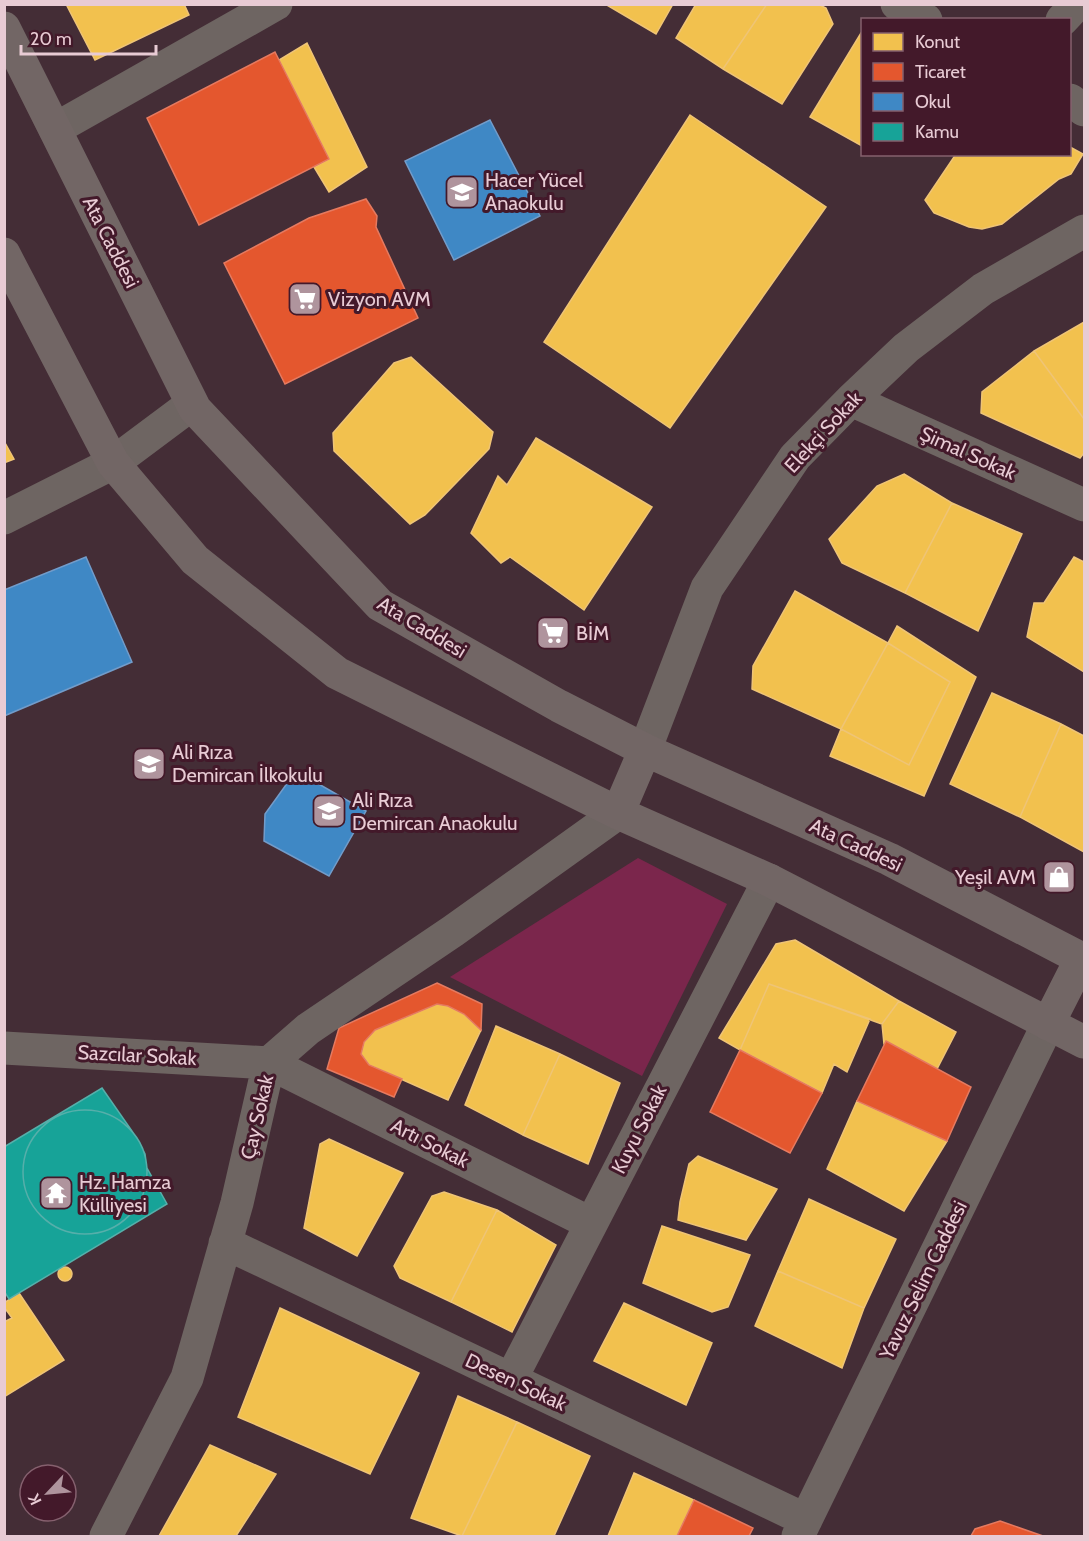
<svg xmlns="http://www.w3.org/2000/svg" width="1089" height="1541" font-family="Cabin,sans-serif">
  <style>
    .green { fill: #7b264c }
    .homes { fill: #f2c14e; stroke: #efc476; stroke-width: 1.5 }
    .shops { fill: #e4572e; stroke: #e57a60; stroke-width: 1.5 }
    .schools { fill: #3f88c5; stroke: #729cca; stroke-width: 1.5 }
    .public { fill: #17a398; stroke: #56afaa; stroke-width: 1.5 }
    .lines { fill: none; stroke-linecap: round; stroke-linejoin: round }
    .minor { stroke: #6e6562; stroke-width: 33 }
    .secondary { stroke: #726665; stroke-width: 33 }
    .labels { text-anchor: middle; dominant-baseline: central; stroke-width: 6; stroke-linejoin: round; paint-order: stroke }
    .poi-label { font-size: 20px; fill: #e8cbd4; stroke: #43192a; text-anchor: start }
    .street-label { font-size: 20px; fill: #e8cbd4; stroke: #43192a }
  </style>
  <rect width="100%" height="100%" fill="#442d36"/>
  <path class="green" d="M 638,858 L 727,904 L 642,1076 L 450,977 Z"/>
  <path class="homes" d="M 66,4 L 184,4 L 189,15 L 95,60 Z
    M 605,4 L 673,4 L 656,34 Z
    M 696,4 L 767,4 L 723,69 L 676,38 Z
    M 767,4 L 818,4 L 826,8 L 833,24 L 782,104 L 723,69 Z
    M 861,33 L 862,34 L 862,146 L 810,117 Z
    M 307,43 L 367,167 L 329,192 L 314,167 L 329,159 L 279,60 Z
    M 690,115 L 826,207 L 670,428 L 544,342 Z
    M 1070,147 L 1083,154 L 1071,174 L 1059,179 L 1002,224 L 982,229 L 969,227 L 934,213 L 925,200 L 956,154 L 1070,154 Z
    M 1084,322 L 1084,419 L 1034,351 Z
    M 1034,351 L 1084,419 L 1084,453 L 1080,458 L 981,413 L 982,392 Z
    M 411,357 L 493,432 L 489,449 L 425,515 L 410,524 L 334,451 L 333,433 L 394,363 Z
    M 536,438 L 652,507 L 584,610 L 510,557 L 501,563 L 471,533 L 498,476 L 507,485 Z
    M 4,441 L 14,459 L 4,463 Z
    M 904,474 L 952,503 L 905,593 L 842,563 L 829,539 L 877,486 Z
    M 952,503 L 1022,534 L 978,631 L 905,593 Z
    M 1074,557 L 1084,562 L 1084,672 L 1027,637 L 1034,603 L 1044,603 Z
    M 795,591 L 888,643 L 841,729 L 752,689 L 753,666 Z
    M 897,626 L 976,677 L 924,796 L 830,756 L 841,729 L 909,765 L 950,682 L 888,643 Z
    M 888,643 L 950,682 L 909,765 L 841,729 Z
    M 992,693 L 1061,724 L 1020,817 L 950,784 Z
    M 1061,724 L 1084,736 L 1084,852 L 1020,817 Z
    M 795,940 L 899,1001 L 882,1024 L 769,984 L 740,1050 L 719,1038 L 776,944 Z
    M 769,984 L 870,1019 L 847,1072 L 834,1064 L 822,1093 L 740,1050 Z
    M 899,1001 L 956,1032 L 937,1069 L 884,1044 L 882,1024 Z
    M 437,1004 L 448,1006 L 464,1014 L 481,1030 L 448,1100 L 369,1065 L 361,1054 L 364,1042 L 375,1030 Z
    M 496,1026 L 560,1054 L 523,1135 L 465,1105 Z
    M 560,1054 L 620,1083 L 588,1164 L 523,1135 Z
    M 857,1101 L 947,1141 L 904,1211 L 827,1169 Z
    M 329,1139 L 403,1173 L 357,1256 L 304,1228 L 320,1144 Z
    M 698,1156 L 777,1189 L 746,1240 L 678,1220 L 680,1202 L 689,1164 Z
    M 444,1192 L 497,1210 L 451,1302 L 400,1278 L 394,1266 L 432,1196 Z
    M 809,1199 L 896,1239 L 864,1308 L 778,1271 Z
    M 497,1210 L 556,1245 L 512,1332 L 451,1302 Z
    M 662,1226 L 750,1255 L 728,1307 L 712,1312 L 643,1283 Z
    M58 1274a7 7 0 1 1 14 0a7 7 0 1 1-14 0Z
    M 778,1271 L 864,1308 L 842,1368 L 755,1326 Z
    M 19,1293 L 64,1360 L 4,1397 L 4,1322 L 12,1318 L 4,1307 L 4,1303 Z
    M 624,1303 L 712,1343 L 686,1405 L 594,1361 Z
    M 280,1308 L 419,1373 L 370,1474 L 238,1417 Z
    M 458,1396 L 517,1422 L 462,1536 L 411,1518 Z
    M 517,1422 L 590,1456 L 554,1536 L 462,1536 Z
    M 210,1445 L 276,1474 L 236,1536 L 159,1536 Z
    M 634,1473 L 694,1500 L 677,1536 L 608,1536 Z"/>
  <path class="shops" d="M 275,52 L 329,159 L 199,225 L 147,118 Z
    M 366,199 L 377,216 L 376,227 L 418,318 L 285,384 L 224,263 L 309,218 Z
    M 437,983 L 482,1004 L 481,1030 L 464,1014 L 448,1006 L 437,1004 L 375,1030 L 364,1042 L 361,1054 L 369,1065 L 402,1079 L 394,1097 L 327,1069 L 339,1028 Z
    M 886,1041 L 971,1087 L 947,1141 L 857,1101 Z
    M 740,1050 L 822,1093 L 790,1153 L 710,1112 Z
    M 694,1500 L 753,1528 L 749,1536 L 677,1536 Z
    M 1000,1521 L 1043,1536 L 971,1536 L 975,1529 Z"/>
  <path class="schools" d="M 490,120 L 540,216 L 454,260 L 405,161 Z
    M 86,557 L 132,662 L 4,716 L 4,590 Z
    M 296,771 L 366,811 L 329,876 L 264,841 L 265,814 Z"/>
  <path class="public" d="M 102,1088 L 139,1141 L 145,1154 L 147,1168 L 167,1204 L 9,1299 L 4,1291 L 4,1147 Z
    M23 1172a62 62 0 1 1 124 0a62 62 0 1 1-124 0Z"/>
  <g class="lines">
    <path class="minor" d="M 897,4 L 926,20
      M 1062,20 L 1077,4
      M 1070,100 L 1084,110
      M 55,129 L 276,4
      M 851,400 L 1084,505
      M 4,518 L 113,463 L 192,404
      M 645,750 L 707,588 L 795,457 L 851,400 L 906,348 L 983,289 L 1084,231
      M 4,1048 L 269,1063 L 590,1223
      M 225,1243 L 806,1520
      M 511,1379 L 769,880
      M 106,1536 L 187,1378 L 237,1203 L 269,1063 L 308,1029 L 453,931 L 618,813
      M 798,1536 L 1048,1024"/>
    <path class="secondary" d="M 4,28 L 195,409 L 380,605 L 559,706 L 645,750 L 889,859 L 1084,960
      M 4,254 L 113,463 L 195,560 L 337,673 L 618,813 L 769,880 L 1084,1042
      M 618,813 L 645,750
      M 1048,1024 L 1081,959"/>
  </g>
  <defs>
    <g id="school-square" transform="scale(1.725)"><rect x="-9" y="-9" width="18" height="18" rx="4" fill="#af949d" stroke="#43192a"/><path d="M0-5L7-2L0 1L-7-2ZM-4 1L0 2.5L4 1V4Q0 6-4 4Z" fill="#fff"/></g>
    <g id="supermarket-square" transform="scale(1.725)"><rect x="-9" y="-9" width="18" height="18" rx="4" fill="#af949d" stroke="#43192a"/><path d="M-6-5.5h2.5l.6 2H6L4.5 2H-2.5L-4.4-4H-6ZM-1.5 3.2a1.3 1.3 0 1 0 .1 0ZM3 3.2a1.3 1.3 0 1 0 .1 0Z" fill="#fff"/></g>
    <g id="shop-square" transform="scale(1.725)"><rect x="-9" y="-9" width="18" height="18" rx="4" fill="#af949d" stroke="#43192a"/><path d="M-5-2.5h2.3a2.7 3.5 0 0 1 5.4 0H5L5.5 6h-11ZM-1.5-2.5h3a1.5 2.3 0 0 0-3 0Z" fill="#fff"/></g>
    <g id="temple-square" transform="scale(1.725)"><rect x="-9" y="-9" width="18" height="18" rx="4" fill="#af949d" stroke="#43192a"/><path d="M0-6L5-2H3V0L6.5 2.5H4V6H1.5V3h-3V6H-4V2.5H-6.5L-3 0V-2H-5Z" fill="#fff"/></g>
  </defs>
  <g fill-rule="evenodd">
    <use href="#school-square" x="462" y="192"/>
    <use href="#supermarket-square" x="305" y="299"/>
    <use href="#supermarket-square" x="553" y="633"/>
    <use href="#school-square" x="149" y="764"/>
    <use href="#school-square" x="329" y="811"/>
    <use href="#shop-square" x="1059" y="877"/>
    <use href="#temple-square" x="56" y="1193"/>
  </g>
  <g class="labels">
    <g class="poi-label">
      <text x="485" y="180">Hacer Yücel<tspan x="485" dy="23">Anaokulu</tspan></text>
      <text x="328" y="299">Vizyon AVM</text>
      <text x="576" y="633">BİM</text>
      <text x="172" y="752">Ali Rıza<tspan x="172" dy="23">Demircan İlkokulu</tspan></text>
      <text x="352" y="800">Ali Rıza<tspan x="352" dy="23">Demircan Anaokulu</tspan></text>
      <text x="1036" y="877" text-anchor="end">Yeşil AVM</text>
      <text x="79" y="1182">Hz. Hamza<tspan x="79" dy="23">Külliyesi</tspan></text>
    </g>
    <g class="street-label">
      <text transform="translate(111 242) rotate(63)">Ata Caddesi</text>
      <text transform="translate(823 432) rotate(-47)">Elekçi Sokak</text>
      <text transform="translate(968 453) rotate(24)">Şimal Sokak</text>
      <text transform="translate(422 627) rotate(31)">Ata Caddesi</text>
      <text transform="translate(856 845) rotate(25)">Ata Caddesi</text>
      <text transform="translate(137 1055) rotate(3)">Sazcılar Sokak</text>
      <text transform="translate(257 1117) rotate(-77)">Çay Sokak</text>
      <text transform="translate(639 1129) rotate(-63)">Kuyu Sokak</text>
      <text transform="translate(430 1143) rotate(27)">Artı Sokak</text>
      <text transform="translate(923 1280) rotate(-64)">Yavuz Selim Caddesi</text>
      <text transform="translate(516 1382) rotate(25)">Desen Sokak</text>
    </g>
  </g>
  <rect width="1089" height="1541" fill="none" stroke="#e8cbd4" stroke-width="12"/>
  <rect x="861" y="18" width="210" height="138" fill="#43192a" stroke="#85606e" stroke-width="1.5"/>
  <rect x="873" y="33" width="30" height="18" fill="#f2c14e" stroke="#85606e" stroke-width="1.5"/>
  <text x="915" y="48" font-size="18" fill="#e8cbd4">Konut</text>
  <rect x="873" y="63" width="30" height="18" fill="#e4572e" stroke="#85606e" stroke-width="1.5"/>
  <text x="915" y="78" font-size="18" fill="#e8cbd4">Ticaret</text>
  <rect x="873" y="93" width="30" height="18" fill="#3f88c5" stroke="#85606e" stroke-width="1.5"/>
  <text x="915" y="108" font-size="18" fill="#e8cbd4">Okul</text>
  <rect x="873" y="123" width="30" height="18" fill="#17a398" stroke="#85606e" stroke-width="1.5"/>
  <text x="915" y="138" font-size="18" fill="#e8cbd4">Kamu</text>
  <g transform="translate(48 1493) rotate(244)"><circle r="28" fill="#43192a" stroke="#85606e" stroke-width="1.5"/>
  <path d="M0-4.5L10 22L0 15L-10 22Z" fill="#af949d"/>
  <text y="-9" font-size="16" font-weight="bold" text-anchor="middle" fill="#e8cbd4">K</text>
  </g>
  <path d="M21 45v9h135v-9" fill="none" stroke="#e8cbd4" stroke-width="3"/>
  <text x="30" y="45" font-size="18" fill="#e8cbd4" stroke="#43192a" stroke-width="4.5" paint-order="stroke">20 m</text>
</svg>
